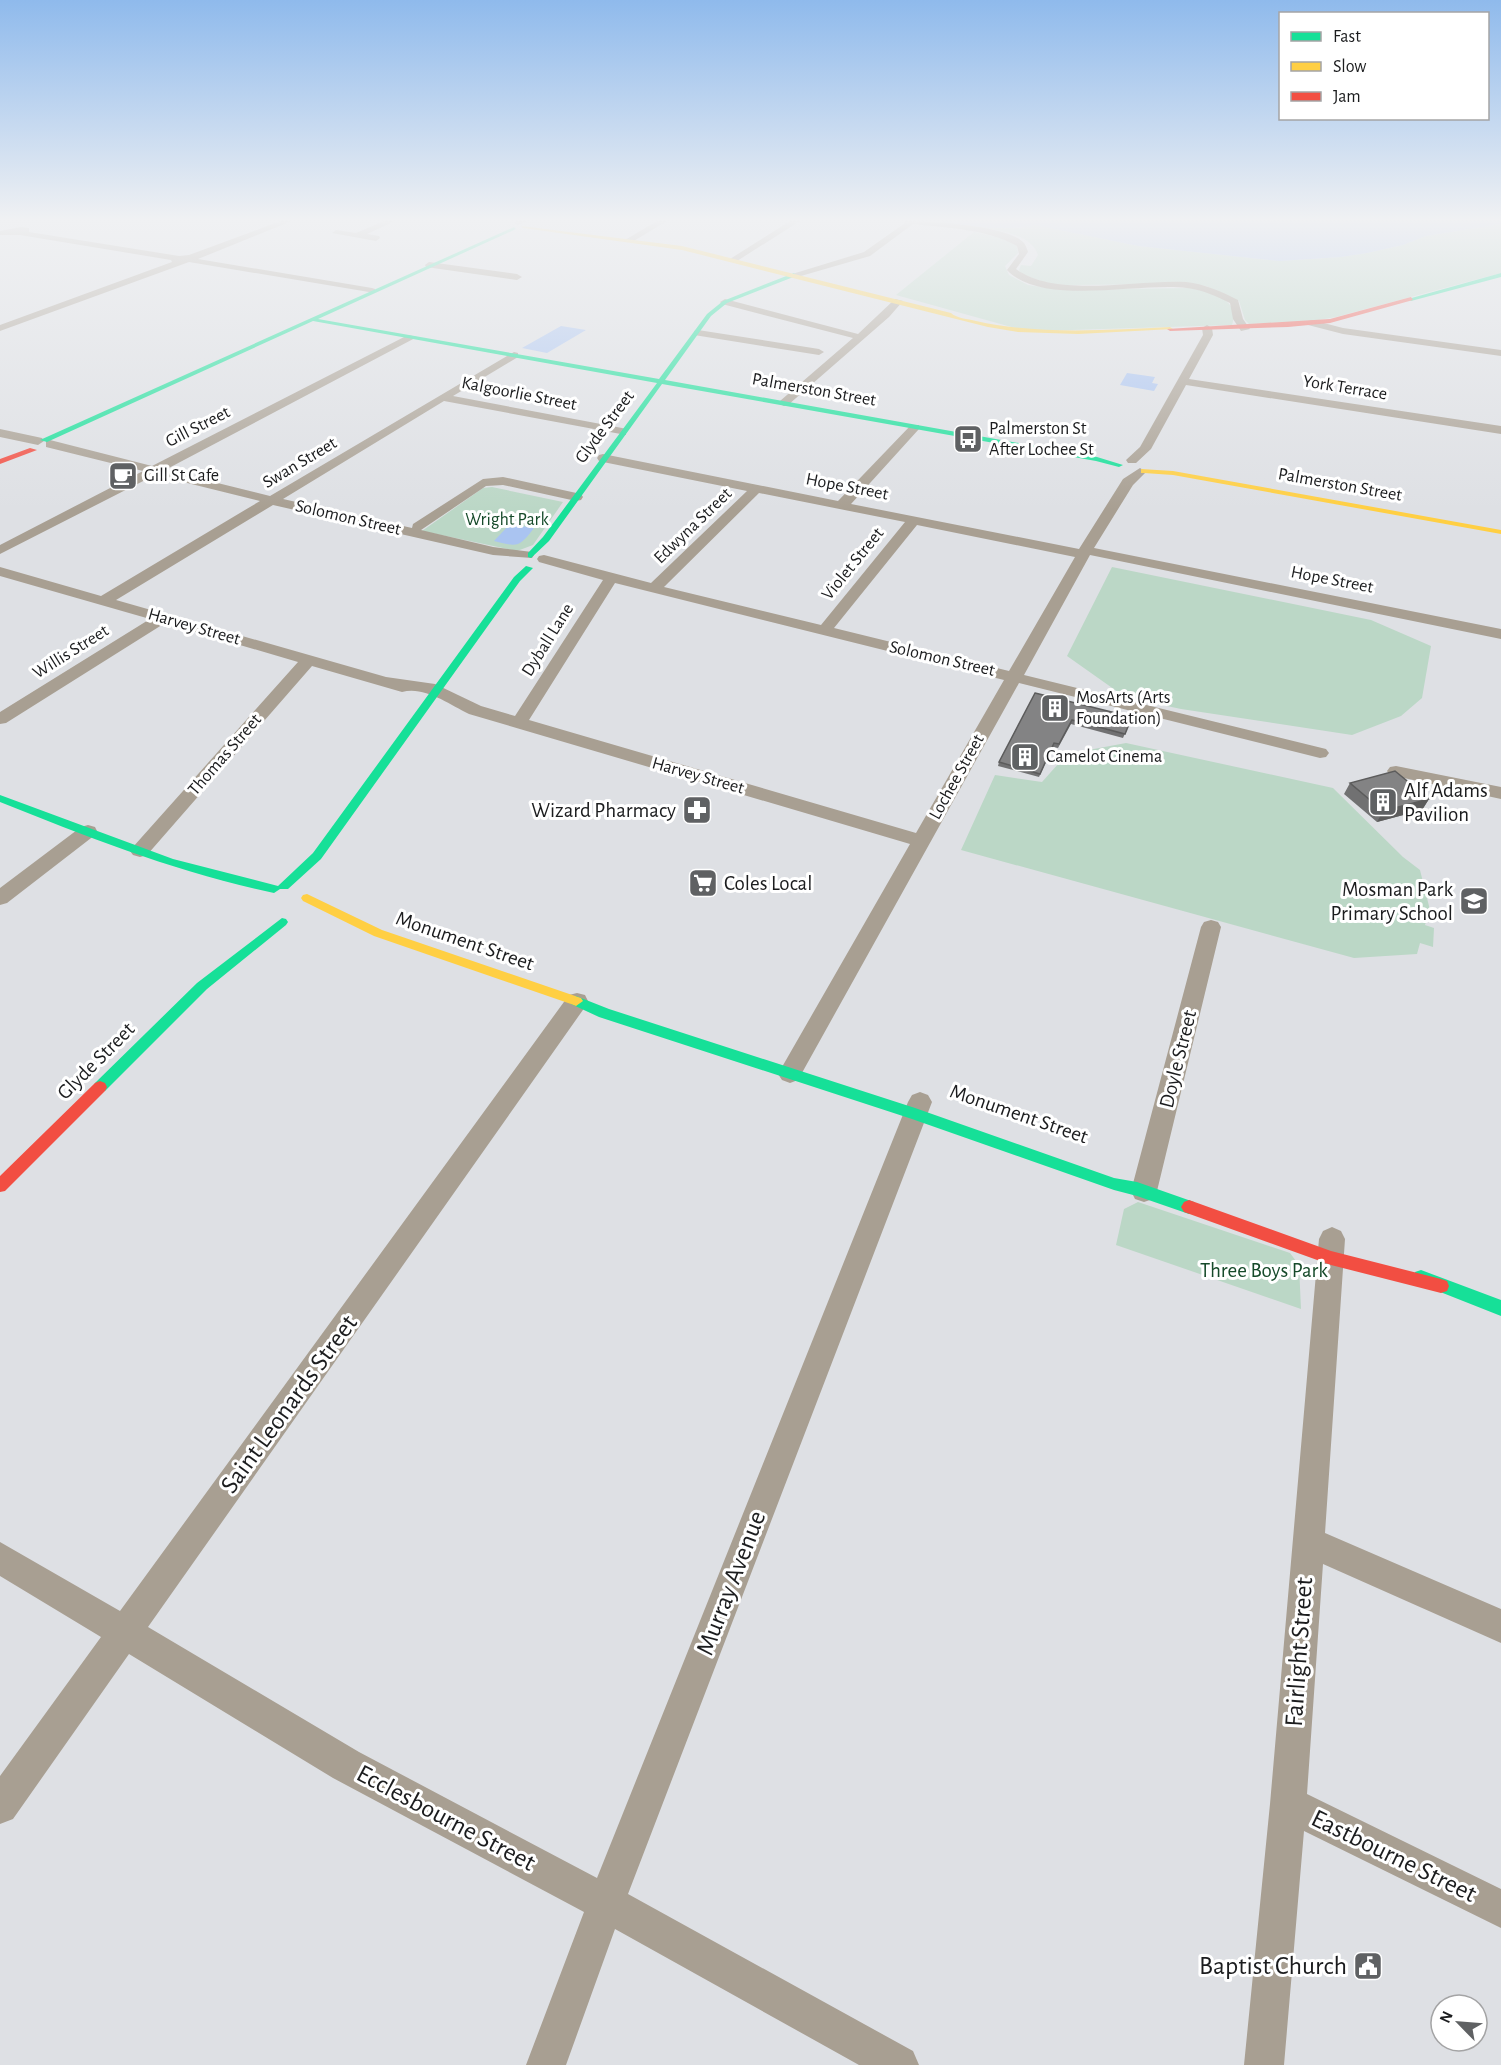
<svg xmlns="http://www.w3.org/2000/svg" width="1501" height="2065" font-family="'Alegreya Sans',sans-serif">
  <style>
    .green { fill: #bbd7c6 }
    .water { fill: #aac4f1 }
    .lines { fill: none; stroke-linecap: round; stroke-linejoin: round }
    .street { fill: #a89f92; fill-rule: evenodd }
    .fast { fill: #16e098; fill-rule: evenodd }
    .slow { fill: #ffcf43; fill-rule: evenodd }
    .jam { fill: #f24e42; fill-rule: evenodd }
    .wall { fill: #717172 }
    .shaded-wall { fill: #5c5c5c }
    .building { fill: #838384; stroke: #5c5c5c; stroke-width: 1.5 }
    .labels { text-anchor: middle; dominant-baseline: central; stroke-width: 6; stroke-linejoin: round; paint-order: stroke }
    .far-street-label { font-size: 18px; fill: #1b1c1e; stroke: #fff }
    .far-poi-label { font-size: 18px; fill: #1b1c1e; stroke: #fff; text-anchor: start }
    .far-park-label { font-size: 18px; fill: #164a2a; stroke: #fff }
    .poi-label { font-size: 21px; fill: #1b1c1e; stroke: #fff; text-anchor: start }
    .street-label { font-size: 21px; fill: #1b1c1e; stroke: #fff }
    .park-label { font-size: 21px; fill: #164a2a; stroke: #fff }
    .near-street-label { font-size: 26px; fill: #1b1c1e; stroke: #fff }
    .near-poi-label { font-size: 26px; fill: #1b1c1e; stroke: #fff; text-anchor: end }
  </style>
  <rect width="100%" height="100%" fill="#dee0e4"/>
  <path class="green" d="M 1501,224 L 1501,273 L 1336,317 L 1313,321 L 1249,324 L 1245,320 L 1239,301 L 1206,286 L 1190,284 L 1067,285 L 1050,284 L 1021,274 L 1019,270 L 1021,265 L 1031,266 L 1038,255 C 1031,233 996,230 976,227 L 1021,228 L 1035,225 L 1138,246 L 1279,261 L 1341,257 L 1367,253 L 1403,245 L 1426,236 Z
    M 974,232 L 1006,239 L 1017,246 L 1018,253 L 1005,266 L 1009,275 L 1028,285 L 1063,290 L 1189,288 C 1210,292 1241,298 1232,325 L 1039,331 L 1015,328 L 896,295 Z
    M 492,487 L 563,502 L 533,545 L 517,551 L 422,531 L 483,488 Z
    M 1112,567 L 1371,620 L 1431,646 L 1422,698 L 1401,716 L 1352,735 L 1181,709 L 1125,697 L 1067,656 Z
    M 1126,743 L 1333,788 L 1403,857 L 1420,870 L 1430,910 L 1425,925 L 1434,928 L 1433,947 L 1420,943 L 1417,954 L 1354,958 L 961,850 L 995,775 L 1042,782 L 1067,754 Z
    M 1138,1202 L 1290,1253 L 1299,1265 L 1301,1309 L 1116,1245 L 1124,1209 Z"/>
  <path class="water" d="M 938,221 L 1501,221 L 1501,224 L 1426,236 L 1403,245 L 1367,253 L 1341,257 L 1279,261 L 1138,246 L 1035,225 C 1004,232 970,226 938,221 Z
    M 561,326 L 586,330 L 547,353 L 522,348 Z
    M 1127,373 L 1155,377 L 1152,383 L 1158,384 L 1154,391 L 1120,385 Z
    M 510,524 L 534,528 C 519,548 517,547 494,541 Z"/>
  <g class="lines">
    <path class="street" d="M 281,221 L 292,221 L 198,259 L 372,288 L 375,289 L 375,293 L 189,262 L 0,331 L 0,325 L 172,262 L 171,260 L 20,235 L 0,235 L 0,231 L 21,227 L 29,228 L 29,232 L 179,256 L 189,255 Z
      M 384,221 L 395,221 L 367,234 L 379,236 L 380,238 L 376,241 L 332,233 L 336,230 L 356,233 Z
      M 516,221 L 527,221 L 518,225 L 514,223 Z
      M 657,221 L 667,221 L 632,242 L 625,240 Z
      M 790,221 L 800,221 L 737,261 L 730,259 Z
      M 904,221 C 928,221 1008,225 1024,243 C 1025,244 1028,251 1028,252 L 1016,269 C 1057,299 1137,279 1186,282 C 1205,284 1222,292 1238,300 L 1243,319 L 1250,329 L 1241,331 L 1233,319 L 1230,303 C 1216,296 1203,290 1187,288 C 1140,282 1042,307 1007,270 L 1019,254 L 1017,246 C 987,229 948,228 913,224 L 870,256 L 794,278 L 789,275 L 864,252 L 905,223 Z
      M 429,262 L 517,274 L 522,277 L 517,280 L 426,267 L 425,265 Z
      M 725,299 L 858,334 L 895,299 L 903,301 L 889,317 L 788,405 L 784,406 L 778,403 L 780,401 L 853,338 L 722,304 L 720,302 Z
      M 1312,320 L 1343,328 L 1501,350 L 1501,356 L 1343,334 L 1308,325 L 1308,321 Z
      M 1207,325 L 1212,328 L 1213,335 L 1189,379 L 1501,426 L 1501,434 L 1186,385 L 1151,449 L 1136,463 L 1128,463 L 1126,460 L 1140,447 L 1203,335 L 1202,328 Z
      M 698,330 L 819,349 L 824,352 L 819,355 L 694,335 L 694,331 Z
      M 408,335 L 417,337 L 165,470 L 270,496 L 514,352 L 518,353 L 518,357 L 453,396 L 622,428 L 626,429 L 626,435 L 444,401 L 283,499 L 412,528 L 413,524 L 483,479 L 503,477 L 581,494 L 583,497 L 581,500 L 576,501 L 503,485 L 486,486 L 421,530 L 493,547 L 532,552 L 534,555 L 532,558 L 493,555 L 273,505 L 116,600 L 386,677 L 435,684 L 481,706 L 515,716 L 603,580 L 539,562 L 537,559 L 539,556 L 544,555 L 651,583 L 747,491 L 603,462 L 599,461 L 597,458 L 599,455 L 603,454 L 838,501 L 911,425 L 919,425 L 919,429 L 851,504 L 1079,549 L 1123,479 L 1140,468 L 1146,472 L 1133,485 L 1094,548 L 1501,629 L 1501,639 L 1090,555 L 1024,675 L 1326,749 L 1329,753 L 1326,757 L 1320,758 L 1019,683 L 798,1080 L 790,1083 L 782,1080 L 778,1074 L 910,844 L 469,714 C 448,704 425,686 402,692 L 312,666 L 147,855 L 140,857 L 133,855 L 130,851 L 133,847 L 298,662 L 165,623 L 6,723 L 0,724 L 0,712 L 150,619 L 0,576 L 0,567 L 101,596 L 260,501 L 155,475 L 0,554 L 0,545 L 143,471 L 46,447 L 46,441 L 50,440 L 152,466 ZM 759,493 L 905,522 L 821,625 L 664,587 ZM 917,525 L 1075,557 L 1009,671 L 834,628 ZM 615,583 L 1004,680 L 916,833 L 529,720 Z
      M 0,429 L 42,438 L 44,441 L 38,445 L 0,437 Z
      M 1396,766 L 1501,787 L 1501,799 L 1390,775 L 1387,771 L 1390,767 Z
      M 88,825 L 95,827 L 97,831 L 95,835 L 7,903 L 0,905 L 0,888 L 81,827 Z
      M 1211,920 L 1218,922 L 1221,927 L 1157,1191 L 1153,1199 L 1144,1202 L 1135,1199 L 1131,1191 L 1201,927 L 1204,922 Z
      M 577,993 L 585,995 L 588,1001 L 585,1007 L 148,1627 L 359,1752 L 597,1878 L 908,1102 L 912,1095 L 920,1092 L 928,1095 L 932,1102 L 628,1894 L 913,2051 L 919,2065 L 859,2065 L 615,1929 L 566,2065 L 526,2065 L 584,1912 L 333,1778 L 129,1654 L 13,1819 L 0,1824 L 0,1776 L 101,1637 L 0,1576 L 0,1542 L 120,1611 L 569,995 Z
      M 1332,1227 L 1341,1231 L 1345,1239 L 1325,1533 L 1501,1609 L 1501,1643 L 1323,1564 L 1307,1794 L 1501,1889 L 1501,1928 L 1304,1831 L 1284,2065 L 1244,2065 L 1270,1804 L 1319,1239 L 1323,1231 Z"/>
    <path class="fast" d="M 514,227 L 516,229 L 318,319 L 659,379 L 707,314 L 723,301 L 794,273 L 796,276 L 727,303 L 711,316 L 665,380 L 1097,457 L 1123,465 L 1119,467 L 1096,461 L 662,384 L 549,541 L 531,558 L 528,557 L 528,553 L 543,537 L 657,383 L 313,321 L 47,442 L 40,440 Z
      M 1501,273 L 1501,277 L 1411,301 L 1408,299 Z
      M 526,566 L 533,568 L 520,581 L 321,859 L 288,889 L 280,889 L 274,893 C 179,873 90,838 0,802 L 0,795 L 173,859 L 278,886 L 313,853 L 514,577 Z
      M 282,918 L 286,919 L 288,922 L 286,925 L 207,989 L 105,1091 L 95,1091 L 93,1087 L 95,1083 L 197,983 Z
      M 576,996 L 609,1009 L 915,1108 L 1114,1178 L 1137,1182 L 1194,1202 L 1197,1207 L 1194,1212 L 1189,1214 L 1137,1196 L 1114,1190 L 912,1119 L 599,1017 L 571,1004 L 569,1001 L 571,998 Z
      M 1421,1270 L 1501,1300 L 1501,1316 L 1415,1282 L 1413,1277 L 1415,1272 Z"/>
    <path class="slow" d="M 521,226 L 682,246 L 951,313 C 956,318 968,319 976,321 C 1039,335 1106,330 1170,327 L 1173,329 L 1078,334 L 1018,332 L 988,327 L 682,250 L 523,228 Z
      M 1141,469 L 1173,471 L 1501,530 L 1501,534 L 1173,475 L 1144,473 L 1141,473 Z
      M 307,894 L 382,930 L 581,998 L 583,1001 L 576,1006 L 571,1004 L 374,936 L 303,901 L 301,898 L 303,895 Z"/>
    <path class="jam" d="M 1411,297 L 1413,300 L 1330,323 L 1288,327 L 1170,331 L 1167,329 L 1330,319 Z
      M 30,448 L 37,450 L 0,464 L 0,459 Z
      M 100,1081 L 105,1083 L 107,1087 L 105,1091 L 5,1191 L 0,1192 L 0,1176 L 95,1083 Z
      M 1189,1200 L 1331,1251 L 1441,1279 L 1447,1281 L 1449,1286 L 1447,1291 L 1441,1293 L 1331,1265 L 1184,1212 L 1181,1207 L 1184,1202 Z"/>
  </g>
  <path class="wall" d="M 1035,693 L 1132,717 L 1123,738 L 1071,724 L 1058,748 L 1053,747 L 1039,777 L 998,766 L 999,762 Z
    M 1350,783 L 1429,799 L 1422,810 L 1377,822 L 1344,794 Z"/>
  <path class="shaded-wall" d="M 1429,799 L 1422,810 L 1377,822 L 1383,811 Z"/>
  <path class="building" d="M 1035,693 L 1132,717 L 1125,734 L 1072,720 L 1059,744 L 1054,743 L 1040,774 L 999,762 Z
    M 1395,771 L 1429,799 L 1383,811 L 1350,783 Z"/>
  <linearGradient id="sky" x2="0" y2="1"><stop stop-color="#8fbaec"/><stop offset="0.43" stop-color="#f0f1f3"/><stop offset="1" stop-color="#f0f1f3" stop-opacity="0"/></linearGradient>
  <rect width="1501" height="510" fill="url(#sky)"/>
  <defs>
    <g id="bus-square" transform="scale(1.5)"><rect x="-9" y="-9" width="18" height="18" rx="4" fill="#5f6163" stroke="#fff"/><path d="M-5-6H5V4H4V6H2V4H-2V6H-4V4H-5ZM-3.5-4V0h7V-4ZM-3.5 1.2v1.5H-2V1.2ZM2 1.2v1.5H3.5V1.2Z" fill="#fff"/></g>
    <g id="cafe-square" transform="scale(1.5)"><rect x="-9" y="-9" width="18" height="18" rx="4" fill="#5f6163" stroke="#fff"/><path d="M-5.5-4.5H6V0H3Q3 3.5 0 3.5H-2.5Q-5.5 3.5-5.5 0ZM3-3.2v2h1.7v-2ZM-6 4.5H4V6H-6Z" fill="#fff"/></g>
    <g id="building-square" transform="scale(1.5)"><rect x="-9" y="-9" width="18" height="18" rx="4" fill="#5f6163" stroke="#fff"/><path d="M-4-6H4V6H1V3H-1V6H-4ZM-2.5-4.3h1.7v1.8h-1.7ZM.8-4.3h1.7v1.8H.8ZM-2.5-1h1.7V.8h-1.7ZM.8-1h1.7V.8H.8Z" fill="#fff"/></g>
    <g id="pharmacy-square" transform="scale(1.5)"><rect x="-9" y="-9" width="18" height="18" rx="4" fill="#5f6163" stroke="#fff"/><path d="M-2-6h4v4h4v4h-4v4h-4v-4h-4v-4h4Z" fill="#fff"/></g>
    <g id="supermarket-square" transform="scale(1.5)"><rect x="-9" y="-9" width="18" height="18" rx="4" fill="#5f6163" stroke="#fff"/><path d="M-6-5.5h2.5l.6 2H6L4.5 2H-2.5L-4.4-4H-6ZM-1.5 3.2a1.3 1.3 0 1 0 .1 0ZM3 3.2a1.3 1.3 0 1 0 .1 0Z" fill="#fff"/></g>
    <g id="school-square" transform="scale(1.5)"><rect x="-9" y="-9" width="18" height="18" rx="4" fill="#5f6163" stroke="#fff"/><path d="M0-5L7-2L0 1L-7-2ZM-4 1L0 2.5L4 1V4Q0 6-4 4Z" fill="#fff"/></g>
    <g id="civic-square" transform="scale(1.5)"><rect x="-9" y="-9" width="18" height="18" rx="4" fill="#5f6163" stroke="#fff"/><path d="M-.6-6.5H3V-4.5H.6V-3L4-1V1h2V6H-6V1h2V-1L-.6-3ZM-1.2 2.5V6h2.4V2.5Z" fill="#fff"/></g>
  </defs>
  <g fill-rule="evenodd">
    <use href="#bus-square" x="968" y="439"/>
    <use href="#cafe-square" x="123" y="476"/>
    <use href="#building-square" x="1055" y="708"/>
    <use href="#building-square" x="1025" y="757"/>
    <use href="#building-square" x="1383" y="802"/>
    <use href="#pharmacy-square" x="697" y="810"/>
    <use href="#supermarket-square" x="703" y="883"/>
    <use href="#school-square" x="1474" y="901"/>
    <use href="#civic-square" x="1368" y="1966"/>
  </g>
  <g class="labels">
    <g class="far-street-label">
      <text transform="translate(1345 388) rotate(9)">York Terrace</text>
      <text transform="translate(814 390) rotate(10)">Palmerston Street</text>
      <text transform="translate(519 394) rotate(11)">Kalgoorlie Street</text>
      <text transform="translate(198 427) rotate(-27)">Gill Street</text>
      <text transform="translate(605 427) rotate(-53)">Glyde Street</text>
      <text transform="translate(300 463) rotate(-31)">Swan Street</text>
      <text transform="translate(1340 485) rotate(10)">Palmerston Street</text>
      <text transform="translate(847 487) rotate(11)">Hope Street</text>
      <text transform="translate(348 518) rotate(13)">Solomon Street</text>
      <text transform="translate(693 526) rotate(-44)">Edwyna Street</text>
      <text transform="translate(853 564) rotate(-51)">Violet Street</text>
      <text transform="translate(1332 580) rotate(11)">Hope Street</text>
      <text transform="translate(194 627) rotate(16)">Harvey Street</text>
      <text transform="translate(548 640) rotate(-58)">Dyball Lane</text>
      <text transform="translate(71 652) rotate(-32)">Willis Street</text>
      <text transform="translate(942 659) rotate(13)">Solomon Street</text>
      <text transform="translate(225 755) rotate(-49)">Thomas Street</text>
      <text transform="translate(698 776) rotate(16)">Harvey Street</text>
      <text transform="translate(957 777) rotate(-61)">Lochee Street</text>
    </g>
    <g class="far-poi-label">
      <text x="989" y="429">Palmerston St<tspan x="989" dy="21">After Lochee St</tspan></text>
      <text x="144" y="476">Gill St Cafe</text>
      <text x="1076" y="698">MosArts (Arts<tspan x="1076" dy="21">Foundation)</tspan></text>
      <text x="1046" y="757">Camelot Cinema</text>
    </g>
    <g class="far-park-label">
      <text x="507" y="520">Wright Park</text>
    </g>
    <g class="poi-label">
      <text x="1404" y="790">Alf Adams<tspan x="1404" dy="24">Pavilion</tspan></text>
      <text x="676" y="810" text-anchor="end">Wizard Pharmacy</text>
      <text x="724" y="883">Coles Local</text>
      <text x="1453" y="889" text-anchor="end">Mosman Park<tspan x="1453" dy="24">Primary School</tspan></text>
    </g>
    <g class="street-label">
      <text transform="translate(465 941) rotate(19)">Monument Street</text>
      <text transform="translate(1178 1059) rotate(-76)">Doyle Street</text>
      <text transform="translate(96 1061) rotate(-45)">Glyde Street</text>
      <text transform="translate(1019 1114) rotate(19)">Monument Street</text>
    </g>
    <g class="park-label">
      <text x="1264" y="1270">Three Boys Park</text>
    </g>
    <g class="near-street-label">
      <text transform="translate(289 1404) rotate(-54)">Saint Leonards Street</text>
      <text transform="translate(731 1583) rotate(-69)">Murray Avenue</text>
      <text transform="translate(1299 1652) rotate(-86)">Fairlight Street</text>
      <text transform="translate(446 1818) rotate(28)">Ecclesbourne Street</text>
      <text transform="translate(1394 1856) rotate(26)">Eastbourne Street</text>
    </g>
    <g class="near-poi-label">
      <text x="1347" y="1966">Baptist Church</text>
    </g>
  </g>
  <rect x="1279" y="12" width="210" height="108" fill="#ffffff" stroke="#a4a4a5" stroke-width="1.5"/>
  <rect x="1291" y="32" width="30" height="9" fill="#16e098" stroke="#a4a4a5" stroke-width="1.5"/>
  <text x="1333" y="42" font-size="18" fill="#1b1c1e">Fast</text>
  <rect x="1291" y="62" width="30" height="9" fill="#ffcf43" stroke="#a4a4a5" stroke-width="1.5"/>
  <text x="1333" y="72" font-size="18" fill="#1b1c1e">Slow</text>
  <rect x="1291" y="92" width="30" height="9" fill="#f24e42" stroke="#a4a4a5" stroke-width="1.5"/>
  <text x="1333" y="102" font-size="18" fill="#1b1c1e">Jam</text>
  <g transform="translate(1459 2023) rotate(295)"><circle r="28" fill="#ffffff" stroke="#a4a4a5" stroke-width="1.5"/>
  <path d="M0-4.5L10 22L0 15L-10 22Z" fill="#5f6163"/>
  <text y="-9" font-size="16" font-weight="bold" text-anchor="middle" fill="#1b1c1e">N</text>
  </g>
</svg>
